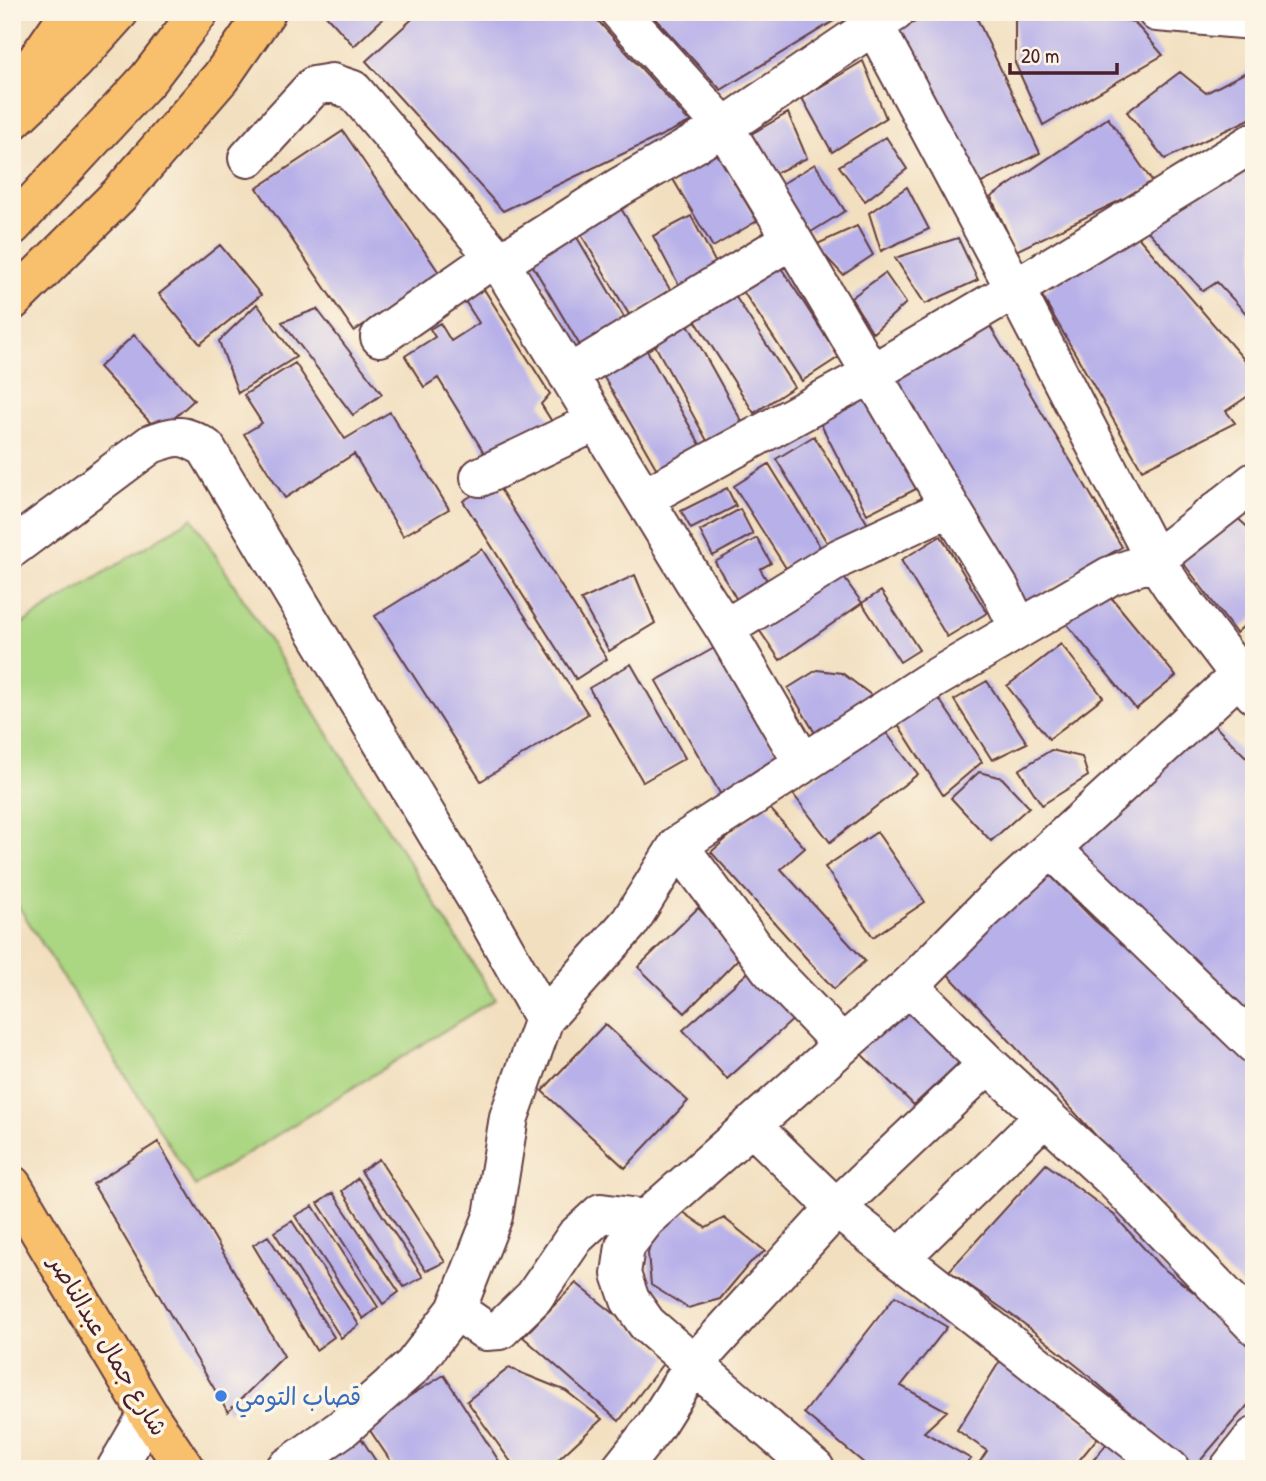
<svg xmlns="http://www.w3.org/2000/svg" width="1266" height="1481" font-family="'Patrick Hand','Playpen Sans Arabic',sans-serif">
  <style>
    .green { fill: #abd682; stroke: #7a7a56; stroke-width: 2 }
    .building { fill: #b8b1e9 }
    .lines { fill: none; stroke-linecap: round; stroke-linejoin: round }
    .minor-casing { stroke: #633c41; stroke-width: 42 }
    .major-casing { stroke: #633c41; stroke-width: 42 }
    .highway-casing { stroke: #633c41; stroke-width: 42 }
    .minor { stroke: #fff; stroke-width: 38 }
    .major { stroke: #f8bf6c; stroke-width: 38 }
    .highway { stroke: #f8bf6c; stroke-width: 38 }
    .shop-dot { fill: #3f7fe0; stroke: #fcf5e5; stroke-width: 2.5 }
    .labels { text-anchor: middle; dominant-baseline: central; stroke-width: 7; stroke-linejoin: round; paint-order: stroke }
    .street-label { font-size: 24px; fill: #4a1f2b; stroke: #fcf5e5 }
    .shop-label { font-size: 24px; fill: #366cbe; stroke: #fcf5e5; text-anchor: start }
  </style>
  <rect width="100%" height="100%" fill="#fcf5e5"/>
  <filter id="ink" filterUnits="userSpaceOnUse"><feTurbulence type="fractalNoise" baseFrequency=".0143" numOctaves="2"/><feDisplacementMap in="SourceGraphic" scale="14" xChannelSelector="R" yChannelSelector="G"/><feConvolveMatrix kernelMatrix="1 2 1 2 8 2 1 2 1" color-interpolation-filters="sRGB"/></filter>
  <filter id="wash" filterUnits="userSpaceOnUse"><feTurbulence type="fractalNoise" baseFrequency=".00686" numOctaves="4" result="noise"/><feDisplacementMap in="SourceGraphic" scale="28" xChannelSelector="R" yChannelSelector="G"/><feGaussianBlur stdDeviation="1.57" result="paint"/><feColorMatrix in="noise" values="0 0 0 0 0 0 0 0 0 0 0 0 0 0 0 0 0 1.4 0 .05"/><feComposite in="paint" operator="in"/></filter>
  <g filter="url(#wash)">
    <rect width="100%" height="100%" fill="#f2dfbf"/>
    <path class="green" d="M 192,518 L 495,999 L 195,1186 L 12,896 L 12,630 Z"/>
    <g id="blocks">
      <path class="building" d="M 323,12 L 390,12 L 354,46 Z
        M 420,12 L 590,12 L 687,119 L 694,120 L 503,211 L 366,61 Z
        M 649,12 L 838,12 L 840,17 L 721,90 Z
        M 939,12 L 974,12 L 1040,153 L 974,187 L 889,33 Z
        M 1015,12 L 1082,12 L 1134,22 L 1163,55 L 1043,125 L 1015,63 Z
        M 863,61 L 886,118 L 832,152 L 802,98 Z
        M 1254,68 L 1254,117 L 1165,159 L 1127,112 L 1180,72 L 1206,93 Z
        M 788,113 L 807,158 L 770,176 L 746,137 Z
        M 1108,118 L 1154,184 L 1016,251 L 991,197 Z
        M 343,131 L 440,274 L 354,331 L 257,188 Z
        M 886,137 L 907,169 L 865,201 L 839,166 Z
        M 711,143 L 757,221 L 713,247 L 667,169 Z
        M 1254,160 L 1254,322 L 1217,282 L 1203,291 L 1146,229 Z
        M 815,164 L 845,211 L 811,232 L 772,190 Z
        M 907,187 L 929,229 L 881,251 L 869,213 Z
        M 617,202 L 671,291 L 630,316 L 576,226 Z
        M 691,216 L 721,273 L 683,293 L 653,236 Z
        M 857,226 L 873,255 L 843,275 L 815,245 Z
        M 572,229 L 627,322 L 582,349 L 527,256 Z
        M 1132,230 L 1254,371 L 1254,392 L 1226,411 L 1235,423 L 1142,470 L 1041,294 Z
        M 958,238 L 978,280 L 925,304 L 895,258 Z
        M 220,245 L 261,295 L 200,344 L 159,294 Z
        M 774,257 L 839,357 L 802,381 L 737,282 Z
        M 885,273 L 906,303 L 873,333 L 851,298 Z
        M 475,275 L 550,394 L 541,404 L 554,425 L 491,464 L 438,378 L 424,387 L 405,356 L 435,337 L 430,329 L 440,323 L 451,341 L 479,323 L 456,287 Z
        M 728,285 L 794,387 L 754,413 L 688,309 Z
        M 257,304 L 296,357 L 238,393 L 219,341 Z
        M 317,309 L 382,394 L 353,415 L 282,322 Z
        M 685,319 L 747,431 L 712,450 L 651,338 Z
        M 987,321 L 1122,547 L 1024,603 L 888,380 Z
        M 134,335 L 194,400 L 159,432 L 99,367 Z
        M 645,347 L 706,455 L 663,480 L 601,372 Z
        M 295,363 L 345,439 L 390,412 L 449,509 L 403,536 L 354,454 L 285,498 L 244,434 L 262,423 L 244,395 Z
        M 865,390 L 916,489 L 867,514 L 816,415 Z
        M 814,436 L 872,531 L 834,554 L 776,459 Z
        M 769,464 L 825,555 L 791,576 L 734,486 Z
        M 495,481 L 607,659 L 576,679 L 463,501 Z
        M 727,488 L 736,506 L 691,529 L 681,511 Z
        M 740,509 L 753,534 L 713,556 L 700,531 Z
        M 1233,514 L 1254,533 L 1254,617 L 1236,633 L 1181,560 Z
        M 941,536 L 987,613 L 947,637 L 901,560 Z
        M 757,538 L 771,563 L 760,569 L 772,589 L 741,607 L 715,562 Z
        M 482,549 L 588,714 L 481,781 L 375,616 Z
        M 837,568 L 862,603 L 780,660 L 755,624 Z
        M 635,575 L 655,623 L 609,651 L 581,600 Z
        M 1101,585 L 1176,676 L 1136,709 L 1061,617 Z
        M 881,591 L 919,650 L 900,662 L 862,603 Z
        M 1061,644 L 1103,697 L 1049,739 L 1007,686 Z
        M 716,647 L 782,763 L 722,797 L 656,681 Z
        M 631,664 L 685,758 L 643,782 L 589,688 Z
        M 817,670 L 842,673 L 879,701 L 818,738 L 788,688 Z
        M 987,681 L 1027,743 L 992,760 L 954,700 Z
        M 937,696 L 982,762 L 943,795 L 896,721 Z
        M 1206,717 L 1254,765 L 1254,1022 L 1068,852 Z
        M 881,726 L 918,774 L 830,842 L 793,794 Z
        M 1051,750 L 1082,757 L 1088,776 L 1042,805 L 1019,770 Z
        M 979,772 L 1002,778 L 1029,807 L 991,841 L 951,798 Z
        M 766,804 L 805,848 L 781,869 L 865,961 L 834,989 L 711,852 Z
        M 877,832 L 925,902 L 873,937 L 825,867 Z
        M 1043,868 L 1094,920 L 1160,974 L 1209,1026 L 1254,1065 L 1254,1295 L 1220,1266 L 1097,1137 L 990,1019 L 940,966 Z
        M 698,908 L 744,953 L 685,1013 L 638,967 Z
        M 752,969 L 796,1017 L 727,1079 L 683,1030 Z
        M 905,1005 L 965,1057 L 914,1105 L 858,1051 Z
        M 605,1024 L 688,1101 L 625,1168 L 542,1091 Z
        M 158,1142 L 284,1356 L 228,1412 L 93,1184 Z
        M 379,1159 L 445,1262 L 426,1271 L 361,1171 Z
        M 1046,1164 L 1114,1215 L 1159,1265 L 1219,1312 L 1254,1353 L 1254,1398 L 1194,1468 L 1082,1370 L 1023,1323 L 949,1271 Z
        M 358,1178 L 423,1277 L 404,1287 L 342,1191 Z
        M 333,1193 L 399,1292 L 383,1304 L 318,1203 Z
        M 313,1206 L 378,1307 L 363,1319 L 295,1216 Z
        M 676,1207 L 706,1228 L 724,1218 L 765,1251 L 750,1263 L 720,1299 L 688,1308 L 651,1285 L 648,1253 L 655,1230 Z
        M 292,1221 L 359,1325 L 341,1338 L 274,1232 Z
        M 268,1236 L 334,1337 L 316,1350 L 253,1245 Z
        M 576,1283 L 668,1357 L 619,1421 L 523,1337 Z
        M 895,1296 L 947,1327 L 901,1386 L 947,1411 L 924,1432 L 971,1459 L 960,1469 L 871,1469 L 804,1413 Z
        M 1003,1356 L 1100,1435 L 1072,1469 L 975,1469 L 987,1451 L 957,1430 Z
        M 509,1368 L 566,1391 L 602,1419 L 548,1469 L 516,1469 L 467,1401 Z
        M 444,1375 L 504,1469 L 396,1469 L 365,1423 Z
        M 361,1438 L 381,1469 L 314,1469 Z
        M 1109,1441 L 1134,1460 L 1127,1469 L 1086,1469 Z"/>
    </g>
  </g>
  <g filter="url(#ink)">
    <use href="#blocks" fill-opacity="0" stroke="#633c41" stroke-width="2"/>
    <g class="lines">
      <g class="minor-casing">
        <path id="minor" d="M 620,12 L 724,127 L 792,239 L 950,507 L 1000,589 L 1019,629
          M 867,12 L 1015,289 L 1155,560 L 1172,586 L 1254,694
          M 1157,12 L 1254,20
          M 248,158 L 314,86 L 332,83 L 353,90 L 500,263 L 693,579 L 725,629 L 803,763
          M 500,263 L 618,188 L 724,127 L 874,25 L 895,12
          M 380,337 L 495,257
          M 568,375 L 792,239
          M 480,477 L 597,421
          M 644,498 L 871,374 L 1015,289 L 1254,142
          M 12,548 L 151,444 C 177,435 182,433 206,448 L 483,910 L 544,1019
          M 725,629 L 840,558 L 950,507
          M 678,845 L 770,969 L 842,1044
          M 1052,849 L 1254,1044
          M 909,986 L 988,1064 L 1113,1179 L 1254,1325
          M 751,1125 L 836,1208 L 1170,1469
          M 900,1258 L 1045,1116
          M 456,1310 L 486,1331 L 500,1330 L 534,1297 L 575,1237 L 601,1213 L 646,1219
          M 116,1469 L 148,1414
          M 285,1469 L 344,1427 L 413,1366 L 456,1310 L 493,1216 L 509,1117 L 544,1019 L 630,922 L 678,845 L 927,683 L 1019,629 L 1110,576 L 1155,560 L 1254,482
          M 621,1469 L 655,1426 L 694,1364 L 836,1208 L 988,1064
          M 815,1469 L 647,1324 L 630,1300 L 621,1274 L 625,1246 L 646,1219 L 909,986 L 984,910 L 1239,676
          M 1229,1469 L 1254,1437"/>
      </g>
      <g class="major-casing">
        <path id="major" d="M 12,1185 L 148,1414 L 185,1469"/>
      </g>
      <g class="highway-casing">
        <path id="highway" d="M 12,96 L 70,12
          M 12,121 L 74,62 L 119,12
          M 12,226 L 148,79 L 199,12
          M 12,301 L 119,195 L 221,77 L 266,12"/>
      </g>
      <use href="#minor" class="minor"/>
      <use href="#major" class="major"/>
      <use href="#highway" class="highway"/>
    </g>
  </g>
  <circle class="shop-dot" cx="221" cy="1396" r="7"/>
  <g class="labels">
    <g class="street-label">
      <text transform="translate(109 1345) rotate(59)">شارع جمال عبدالناصر</text>
    </g>
    <g class="shop-label">
      <text x="235" y="1396">قصاب التومي</text>
    </g>
  </g>
  <rect width="1266" height="1481" fill="none" stroke="#fcf5e5" stroke-width="42"/>
  <path d="M1010 63v10h107v-10" fill="none" stroke="#4a1f2b" stroke-width="3.5"/>
  <text x="1021" y="63" font-size="21" fill="#4a1f2b" stroke="#fcf5e5" stroke-width="5" paint-order="stroke">20 m</text>
</svg>
